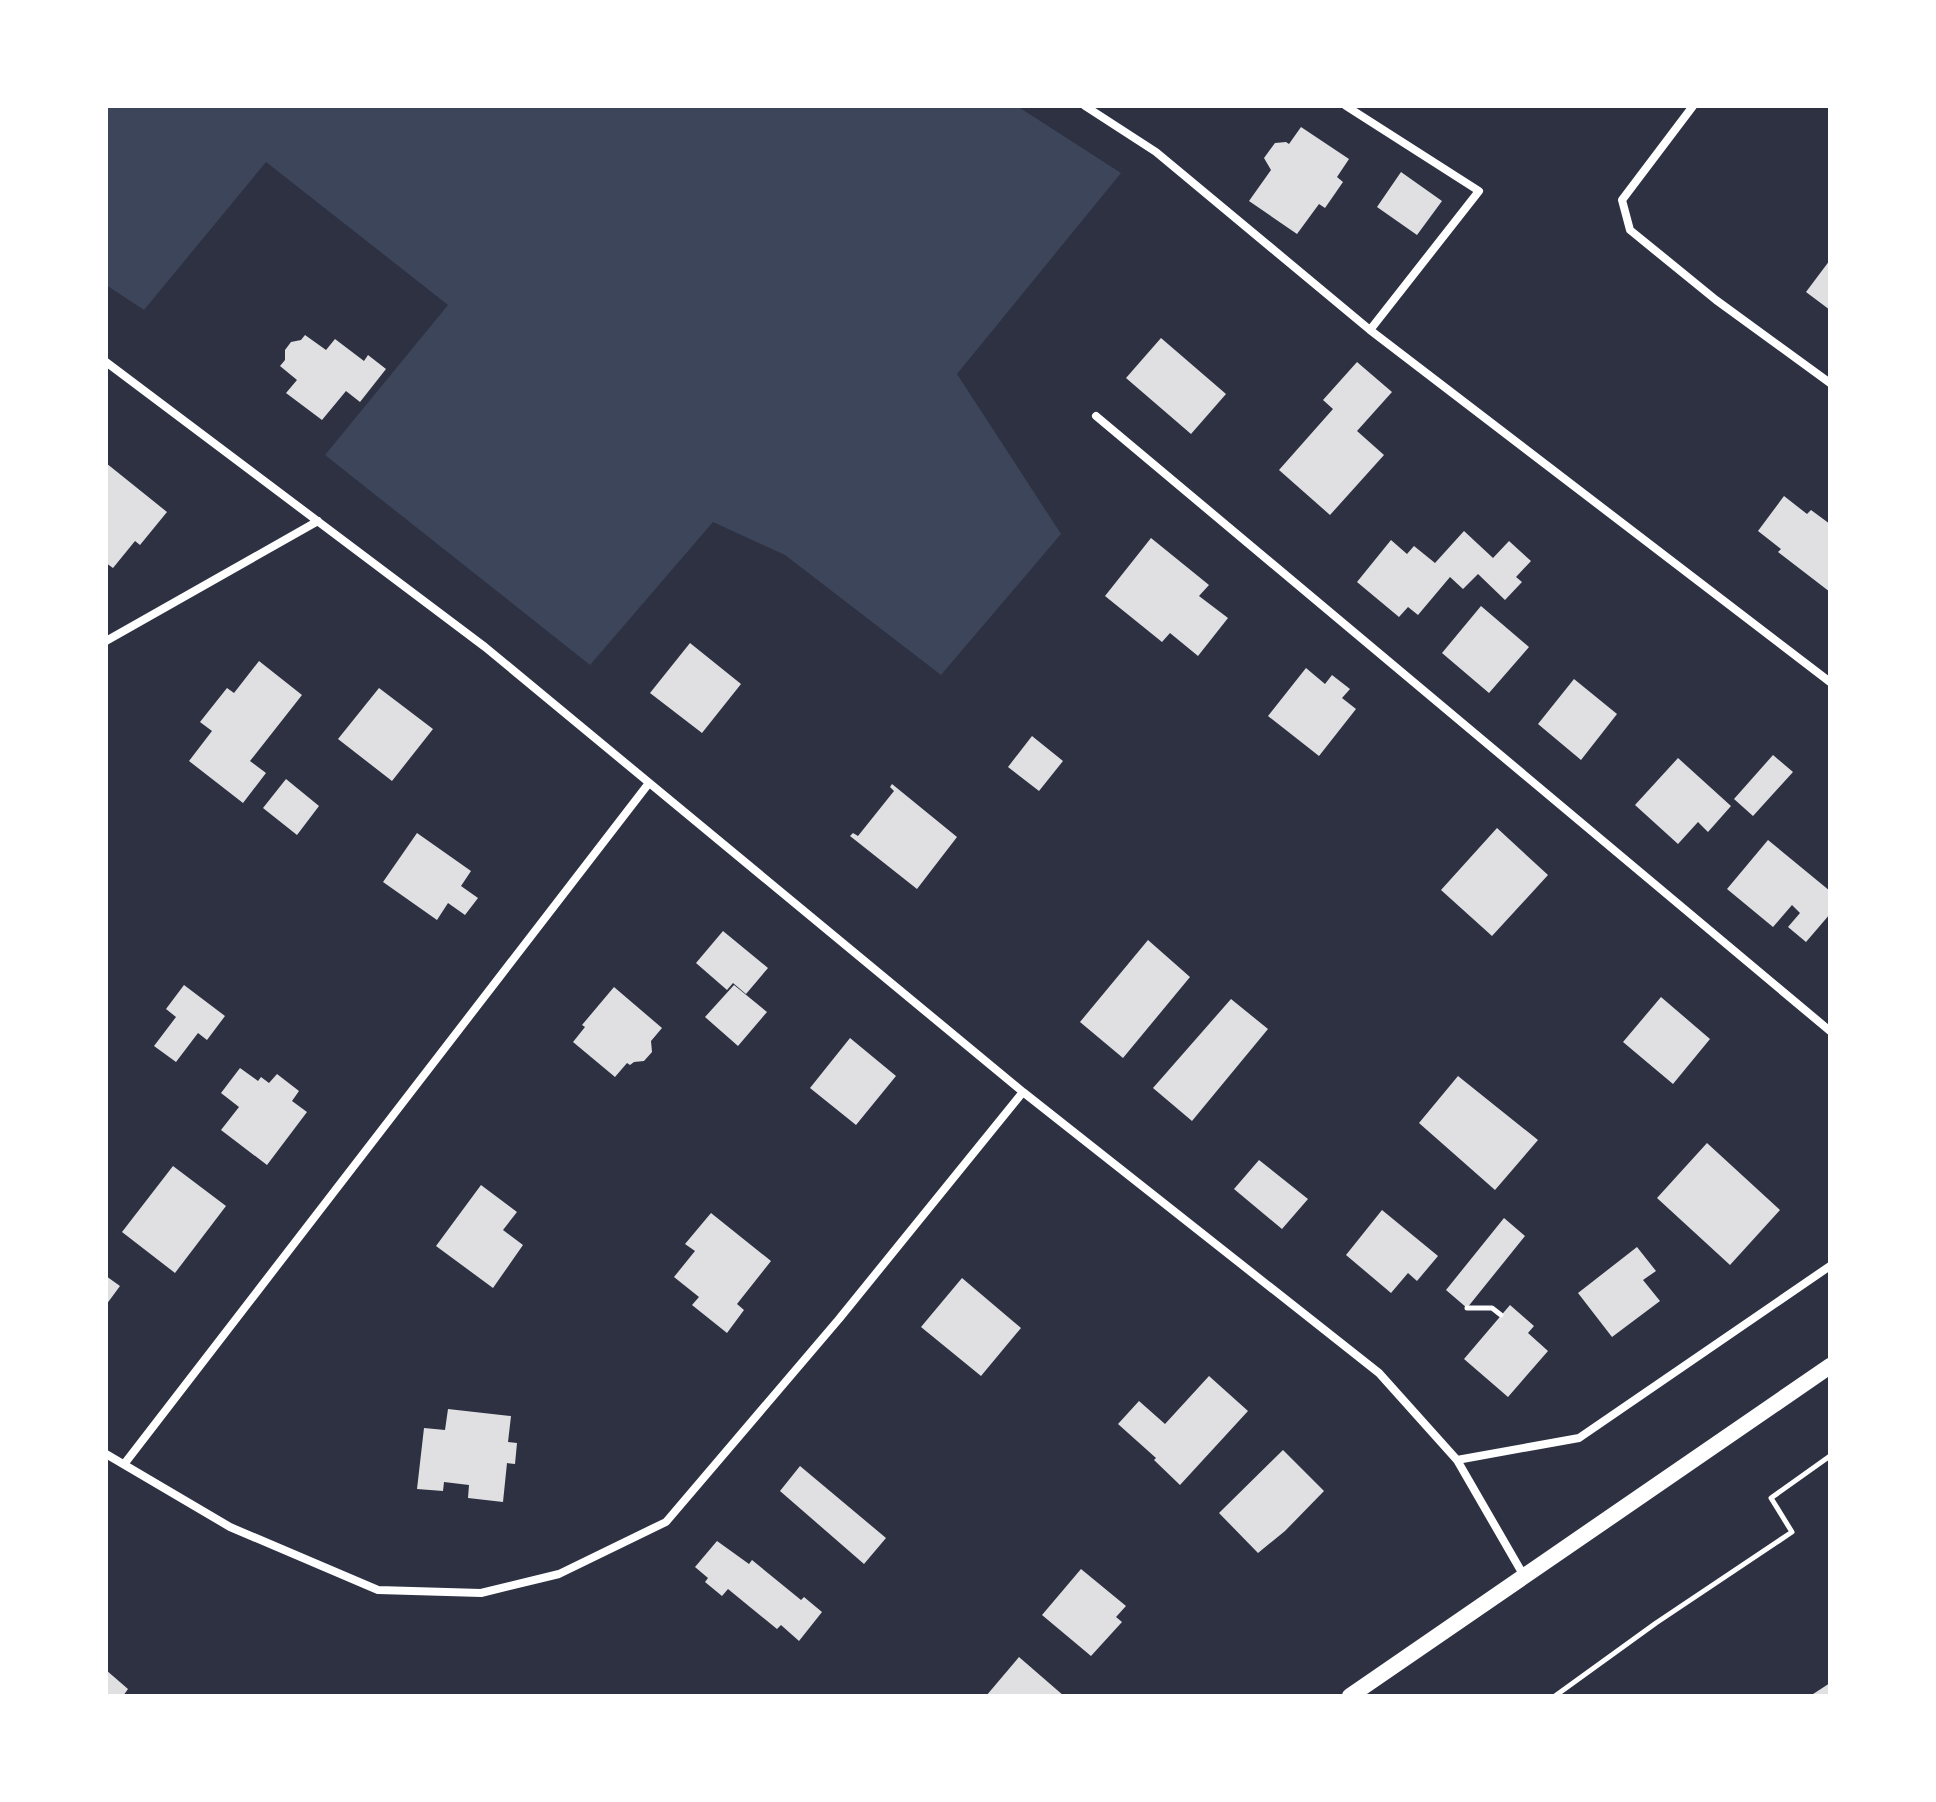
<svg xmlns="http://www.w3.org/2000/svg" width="1936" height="1802" font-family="'Sofia Sans Condensed',sans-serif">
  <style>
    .green { fill: #3c4559 }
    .building { fill: #e0e0e3 }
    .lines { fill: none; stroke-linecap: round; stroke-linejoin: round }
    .path { stroke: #fff; stroke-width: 5 }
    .minor { stroke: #fff; stroke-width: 8 }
    .secondary { stroke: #fff; stroke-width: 16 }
  </style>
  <rect width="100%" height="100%" fill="#2d3142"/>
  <path class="green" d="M 106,106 L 1017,106 L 1121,173 L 957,374 L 1061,534 L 941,675 L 785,555 L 713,522 L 590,665 L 325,455 L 448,305 L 266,162 L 144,310 L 106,285 Z"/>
  <path class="building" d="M 1301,127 L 1349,159 L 1337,177 L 1343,182 L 1325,208 L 1319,204 L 1297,234 L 1249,201 L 1271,170 L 1264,158 L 1275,143 L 1286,142 L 1289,144 Z
    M 1401,172 L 1442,201 L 1417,235 L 1377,207 Z
    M 1830,260 L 1830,310 L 1806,292 Z
    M 305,335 L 326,350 L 335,339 L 364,361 L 368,355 L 386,369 L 360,402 L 346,391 L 322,420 L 286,393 L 297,380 L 280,366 L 285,360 L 285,350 L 291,342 L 301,340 Z
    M 1161,338 L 1226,394 L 1191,434 L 1126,378 Z
    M 1357,362 L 1392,392 L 1357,431 L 1384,455 L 1330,515 L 1279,470 L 1333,409 L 1323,400 Z
    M 106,463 L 167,512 L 140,545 L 135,541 L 113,568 L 106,563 Z
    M 1784,496 L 1807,514 L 1811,510 L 1830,524 L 1830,592 L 1778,552 L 1781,549 L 1758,531 Z
    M 1464,531 L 1493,558 L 1509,541 L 1531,561 L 1516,577 L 1522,582 L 1505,600 L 1478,574 L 1463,589 L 1450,577 L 1418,615 L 1408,607 L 1399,617 L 1357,582 L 1391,540 L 1407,554 L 1414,546 L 1435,563 Z
    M 1151,538 L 1209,585 L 1199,596 L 1228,618 L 1198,656 L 1170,633 L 1162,642 L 1105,596 Z
    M 1481,606 L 1529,647 L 1489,693 L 1442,653 Z
    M 690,643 L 741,684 L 702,733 L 650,693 Z
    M 259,661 L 302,695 L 250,761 L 266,773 L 243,803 L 189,761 L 212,731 L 200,722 L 227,688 L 234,693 Z
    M 1306,668 L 1325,684 L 1332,675 L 1350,689 L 1342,698 L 1356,709 L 1319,756 L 1268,716 Z
    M 1574,679 L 1617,714 L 1581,760 L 1538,724 Z
    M 379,688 L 433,729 L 392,781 L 338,739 Z
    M 1032,736 L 1063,761 L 1039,791 L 1008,767 Z
    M 1773,755 L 1793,772 L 1753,816 L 1734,799 Z
    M 1678,758 L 1731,806 L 1708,832 L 1698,822 L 1678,844 L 1635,805 Z
    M 286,779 L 319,806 L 297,835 L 263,808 Z
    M 892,784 L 957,837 L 917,889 L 850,836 L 853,833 L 858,836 L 894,791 L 890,787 Z
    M 1497,828 L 1548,875 L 1492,936 L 1441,890 Z
    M 417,833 L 471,871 L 461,886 L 478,898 L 465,915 L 448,903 L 437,920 L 383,882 Z
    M 1768,840 L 1830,891 L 1830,914 L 1806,942 L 1788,927 L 1800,913 L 1792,905 L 1773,927 L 1727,889 Z
    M 723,931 L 768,968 L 746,994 L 733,983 L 727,990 L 696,963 Z
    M 1148,940 L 1190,977 L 1123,1058 L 1080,1022 Z
    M 184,985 L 225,1016 L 207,1040 L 198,1033 L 176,1062 L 154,1046 L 176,1017 L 166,1009 Z
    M 734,985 L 767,1012 L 738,1046 L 705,1017 Z
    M 614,987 L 662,1028 L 651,1041 L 652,1052 L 644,1061 L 634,1062 L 630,1065 L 627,1063 L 615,1077 L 573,1042 L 585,1027 L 582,1025 Z
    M 1661,997 L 1710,1039 L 1673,1084 L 1623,1042 Z
    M 1231,999 L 1268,1029 L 1192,1121 L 1153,1088 Z
    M 850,1038 L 896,1076 L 856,1125 L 810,1088 Z
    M 240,1068 L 258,1081 L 261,1077 L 269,1083 L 277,1074 L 299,1091 L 292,1101 L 307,1112 L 267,1165 L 221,1130 L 239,1107 L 221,1093 Z
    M 1458,1076 L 1538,1140 L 1495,1190 L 1419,1123 Z
    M 1707,1143 L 1780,1210 L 1730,1265 L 1657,1198 Z
    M 1259,1160 L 1308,1199 L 1282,1229 L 1234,1189 Z
    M 173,1166 L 226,1206 L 175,1273 L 122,1232 Z
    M 481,1185 L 517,1212 L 503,1230 L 523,1245 L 493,1288 L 436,1246 Z
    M 1382,1210 L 1438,1256 L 1417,1281 L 1408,1273 L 1391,1293 L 1346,1255 Z
    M 711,1213 L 771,1261 L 737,1304 L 744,1310 L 727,1333 L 692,1305 L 699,1297 L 674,1277 L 695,1251 L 685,1244 Z
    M 1504,1218 L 1525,1236 L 1467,1308 L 1446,1290 Z
    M 1637,1247 L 1656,1271 L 1643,1280 L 1660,1301 L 1612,1337 L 1578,1293 Z
    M 106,1276 L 120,1286 L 106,1305 Z
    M 962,1278 L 1021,1328 L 981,1376 L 921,1327 Z
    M 1510,1305 L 1534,1326 L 1528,1333 L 1548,1351 L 1508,1397 L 1464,1359 Z
    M 1209,1376 L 1248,1411 L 1180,1485 L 1154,1460 L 1156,1458 L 1118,1424 L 1139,1401 L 1165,1424 Z
    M 448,1409 L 511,1416 L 508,1442 L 517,1443 L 515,1464 L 507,1463 L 503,1502 L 468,1498 L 469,1485 L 444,1482 L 443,1491 L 417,1489 L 424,1428 L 445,1430 Z
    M 1283,1450 L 1324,1491 L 1285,1531 L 1258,1553 L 1219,1513 Z
    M 800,1466 L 886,1538 L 864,1564 L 780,1491 Z
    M 717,1541 L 749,1564 L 752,1560 L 801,1600 L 804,1597 L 822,1612 L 799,1641 L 781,1625 L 777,1629 L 728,1589 L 722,1596 L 705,1582 L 708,1578 L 695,1567 Z
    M 1081,1569 L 1126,1606 L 1116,1617 L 1122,1622 L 1091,1656 L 1042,1615 Z
    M 1019,1657 L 1064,1696 L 986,1696 Z
    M 106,1670 L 128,1689 L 123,1696 L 106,1696 Z
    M 1830,1683 L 1830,1696 L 1810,1696 Z"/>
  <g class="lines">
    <path class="path" d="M 1467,1308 L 1492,1308 L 1501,1315
      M 1555,1696 L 1656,1623 L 1792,1532 L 1771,1498 L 1830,1456"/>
    <path class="minor" d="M 1085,106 L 1156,152 L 1370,330
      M 1346,106 L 1479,191 L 1370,330 L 1830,682
      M 1693,106 L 1622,200 L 1630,230 L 1716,300 L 1830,383
      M 106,362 L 485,647 L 1023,1092 L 1379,1373 L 1457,1460 L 1524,1576
      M 1096,416 L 1830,1031
      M 106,641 L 318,521
      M 106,1454 L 230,1527 L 378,1590 L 481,1593 L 559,1574 L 666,1522 L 839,1319 L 1023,1092
      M 1457,1460 L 1579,1438 L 1830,1266
      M 125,1463 L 649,783"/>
    <path class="secondary" d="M 1350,1696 L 1830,1366"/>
  </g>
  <rect width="1936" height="1802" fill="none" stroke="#ffffff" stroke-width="216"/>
</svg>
